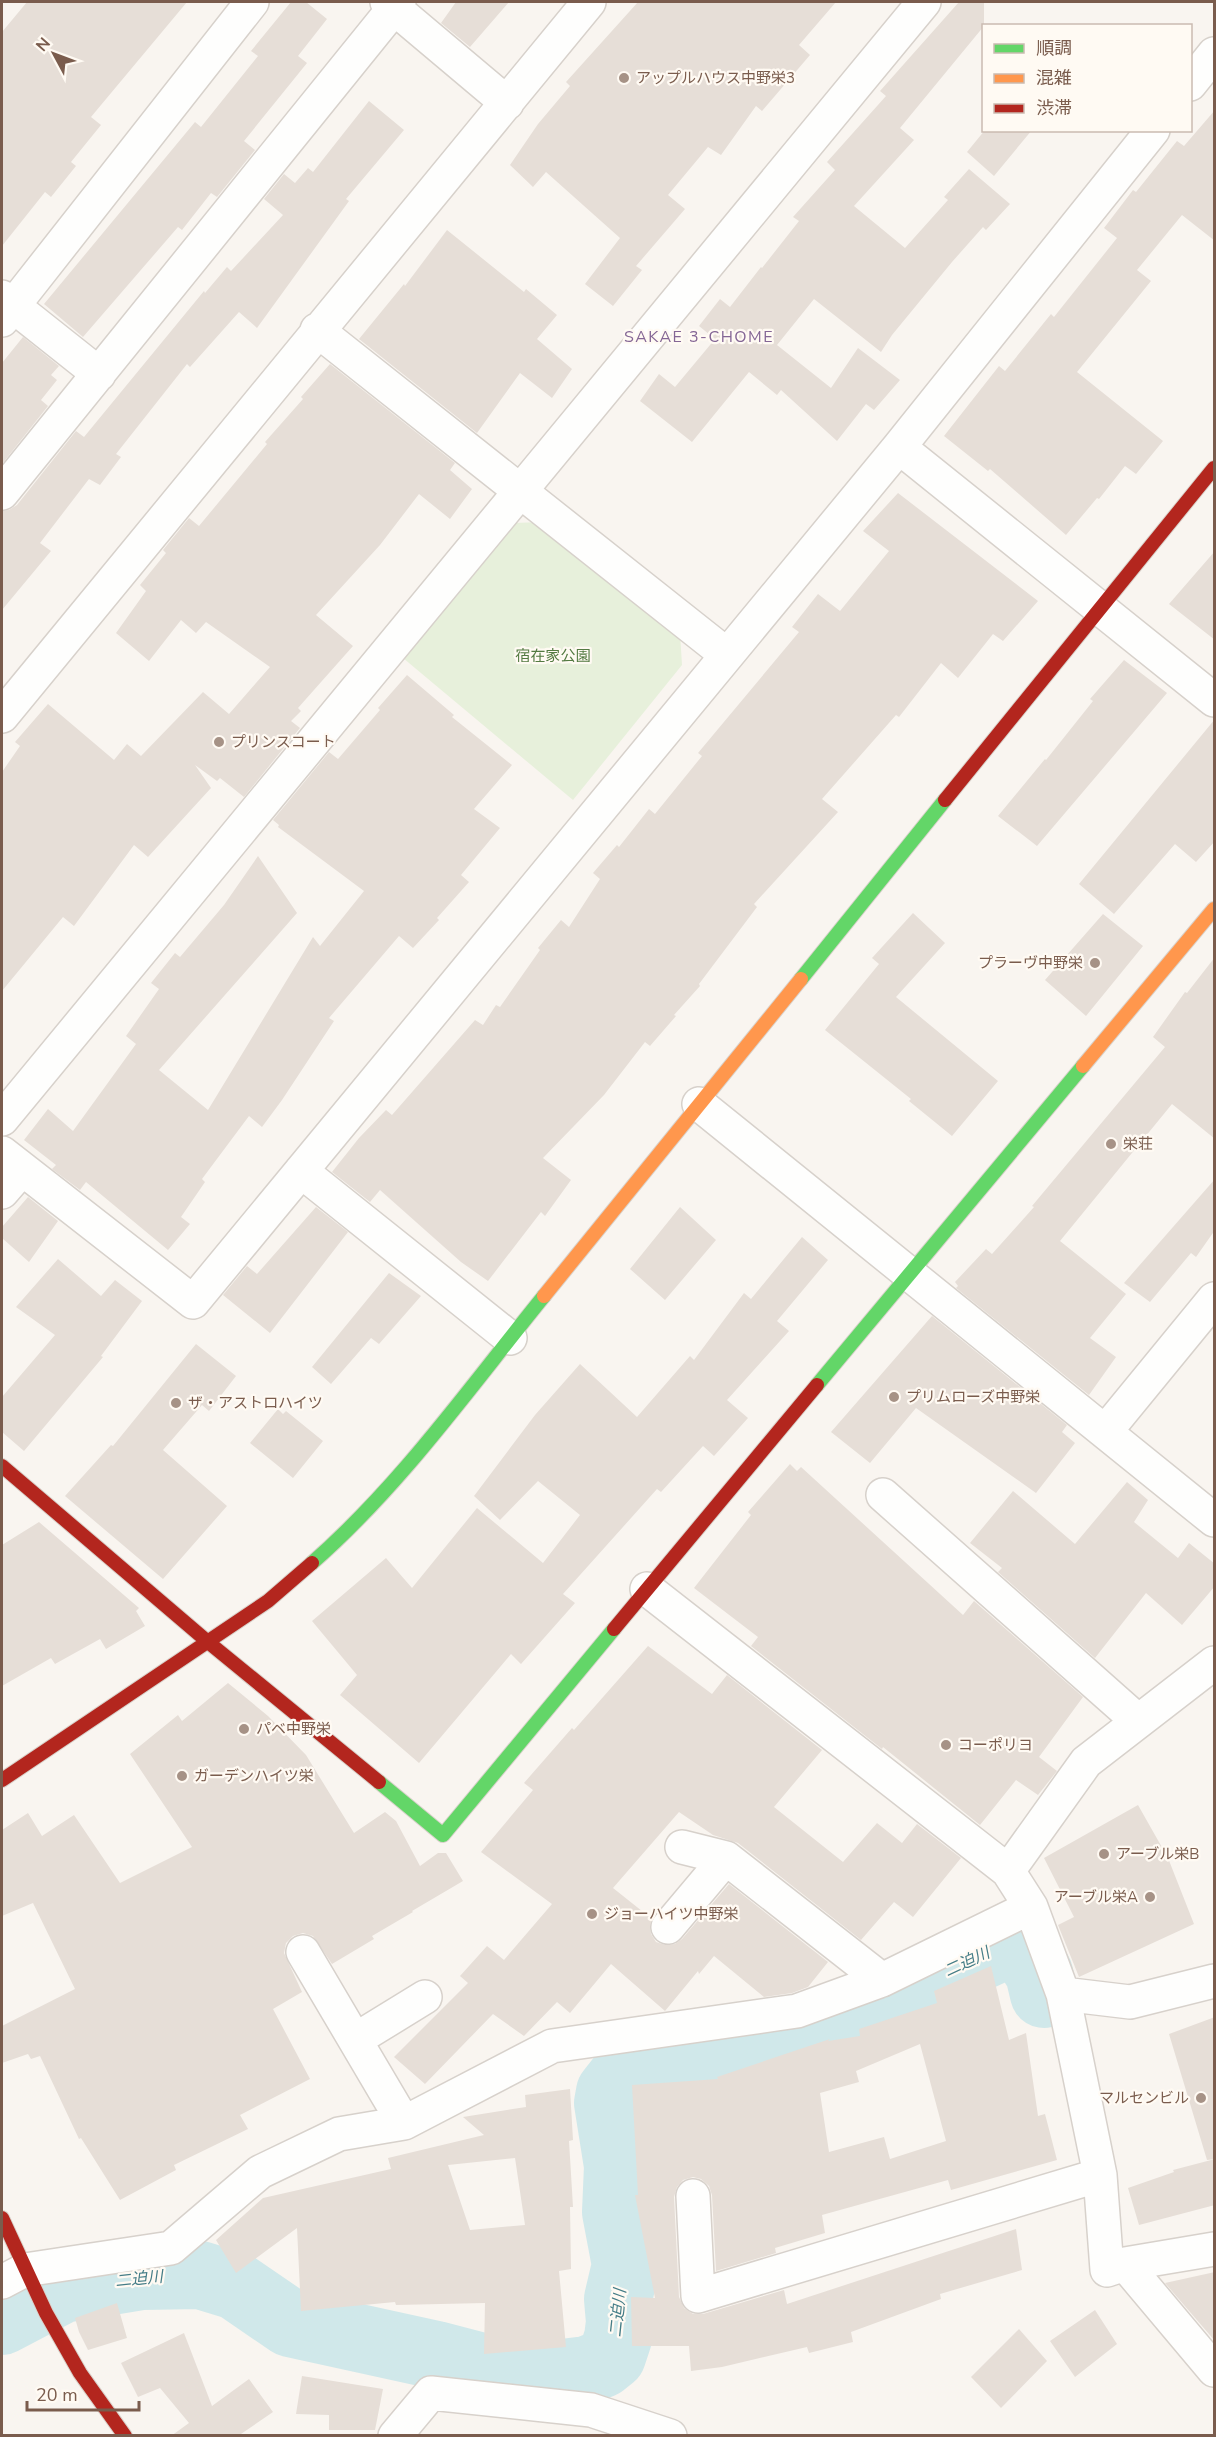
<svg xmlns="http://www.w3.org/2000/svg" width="1216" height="2437" font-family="'Nunito Sans','Noto Sans JP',sans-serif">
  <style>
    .green { fill: #e7f0db }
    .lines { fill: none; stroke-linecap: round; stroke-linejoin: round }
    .river { stroke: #d0e8ea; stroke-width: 68 }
    .building { fill: #e6ded7; fill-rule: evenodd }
    .street-casing { stroke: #d7d1cb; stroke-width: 36 }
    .fast-casing { stroke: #d9d2cb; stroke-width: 16 }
    .slow-casing { stroke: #d9d2cb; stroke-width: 16 }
    .jam-casing { stroke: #d9d2cb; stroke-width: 16 }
    .street { stroke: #fefefd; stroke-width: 33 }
    .fast { stroke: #63d668; stroke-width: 14 }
    .slow { stroke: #ff974d; stroke-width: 14 }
    .jam { stroke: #b3261e; stroke-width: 14 }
    .poi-dot { fill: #a69286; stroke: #fffaf3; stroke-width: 2 }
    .labels { text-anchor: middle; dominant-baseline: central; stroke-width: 4.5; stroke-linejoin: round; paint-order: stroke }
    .poi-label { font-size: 15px; fill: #7a5c4d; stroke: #fffaf3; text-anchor: start }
    .park-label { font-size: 15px; fill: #537a41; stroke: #fffaf3 }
    .neighbourhood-label { font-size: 16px; letter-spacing: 1.5px; fill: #846695; stroke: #fffaf3 }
    .water-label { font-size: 16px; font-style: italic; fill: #437c86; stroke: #fffaf3 }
  </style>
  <rect width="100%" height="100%" fill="#f9f5f0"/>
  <path class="green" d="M 543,522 L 680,633 L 682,665 L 573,800 L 403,658 L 513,523 Z"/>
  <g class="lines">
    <path class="river" d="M 2,2321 L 63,2289 L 142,2276 L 200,2275 L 236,2286 L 290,2323 L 436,2355 L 497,2371 L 520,2375 L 563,2373 L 587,2370 L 602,2364 L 612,2356 L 618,2338 L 620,2322 L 618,2299 L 626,2265 L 616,2212 L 618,2166 L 608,2103 L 610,2092 L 621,2078 L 649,2062 L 695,2049 L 851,2025 L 885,2000 L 1003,1946 L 1025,1951 L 1039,1973 L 1044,1994"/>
  </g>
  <path class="building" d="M 27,2 L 187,2 L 91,117 L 101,125 L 71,162 L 76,166 L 51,197 L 45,192 L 2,246 L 2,32 Z
    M 291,2 L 306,2 L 327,19 L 298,56 L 307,63 L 244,141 L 255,150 L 217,197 L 211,193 L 182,230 L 178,227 L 83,337 L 44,304 L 195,122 L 201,127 L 258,56 L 251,51 Z
    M 456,2 L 509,2 L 470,47 L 441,23 Z
    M 638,2 L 836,2 L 799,45 L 810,55 L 762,111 L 756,106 L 721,155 L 708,147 L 668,195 L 685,209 L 636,266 L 642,270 L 613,306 L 585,284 L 620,238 L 546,172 L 533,187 L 510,165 L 538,124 L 570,86 L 566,82 Z
    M 959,2 L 984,2 L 984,26 L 900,128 L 914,140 L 854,206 L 905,248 L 948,200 L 944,197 L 969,169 L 1010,204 L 986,230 L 983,227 L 952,262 L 892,335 L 881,352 L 814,299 L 777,345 L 831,388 L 858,348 L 900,380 L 874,410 L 866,404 L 837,441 L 781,390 L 777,395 L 749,372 L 692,442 L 640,401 L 659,374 L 675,387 L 715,339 L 699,326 L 720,299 L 730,307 L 761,267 L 762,268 L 799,221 L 793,217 L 835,170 L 827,162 L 886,96 L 880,91 Z
    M 369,101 L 404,130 L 346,199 L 349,201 L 257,328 L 239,312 L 190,367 L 187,364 L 116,454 L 121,457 L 100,485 L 89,479 L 40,543 L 51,551 L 2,610 L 2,511 L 9,510 L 17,505 L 76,431 L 84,437 L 204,291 L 205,293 L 227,267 L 231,271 L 283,215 L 264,199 L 284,174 L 295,183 L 308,168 L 313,172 Z
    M 1215,110 L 1215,241 L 1182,215 L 1137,270 L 1151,281 L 1077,372 L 1163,441 L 1136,474 L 1125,466 L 1099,499 L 1097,498 L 1066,535 L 990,469 L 988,471 L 944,436 L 999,366 L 1005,371 L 1051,314 L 1054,317 L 1117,238 L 1104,228 L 1133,190 L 1136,192 L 1177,141 L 1184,146 Z
    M 985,130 L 1032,130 L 994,176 L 967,152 Z
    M 447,230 L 524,292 L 526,289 L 557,315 L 537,339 L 572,369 L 552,398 L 520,373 L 477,433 L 359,339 L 404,284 L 405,286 Z
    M 23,337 L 59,366 L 51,375 L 57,380 L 41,400 L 48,406 L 2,464 L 2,363 Z
    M 330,364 L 455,463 L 450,470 L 472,489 L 450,519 L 419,494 L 380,545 L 316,615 L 353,646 L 298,708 L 301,711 L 291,721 L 300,728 L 244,797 L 220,778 L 217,781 L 195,765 L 211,788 L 148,857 L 134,845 L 74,926 L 63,917 L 2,991 L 2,772 L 20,746 L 15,742 L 48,704 L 114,760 L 127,744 L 141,756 L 203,692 L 229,714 L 270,667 L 206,622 L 196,633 L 181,620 L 149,661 L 116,633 L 146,591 L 140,585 L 166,553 L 163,550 L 189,518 L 199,526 L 267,444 L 265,442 L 303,399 L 301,397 Z
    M 898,493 L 1038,601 L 1003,641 L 993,634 L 958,678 L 941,663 L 899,717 L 896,715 L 822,799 L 838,812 L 754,904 L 757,907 L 699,984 L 700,986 L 674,1015 L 676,1016 L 650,1046 L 645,1042 L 604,1095 L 543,1158 L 571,1180 L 545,1216 L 541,1212 L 488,1281 L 461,1262 L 380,1190 L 370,1202 L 332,1172 L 359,1138 L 386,1110 L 392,1115 L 475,1020 L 483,1025 L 496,1005 L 500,1007 L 540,950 L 538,948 L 561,920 L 569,927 L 600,879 L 593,873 L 617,845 L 619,847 L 649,809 L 655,814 L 702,756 L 698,753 L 799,632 L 792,627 L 818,594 L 840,611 L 889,551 L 863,531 Z
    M 1215,551 L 1215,640 L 1169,604 Z
    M 1124,660 L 1167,693 L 1037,846 L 998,816 L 1045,759 L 1046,760 L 1093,701 L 1090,699 Z
    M 407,675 L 454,715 L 452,717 L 512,765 L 474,809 L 500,828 L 461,875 L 469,882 L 437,918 L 439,920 L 413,948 L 399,936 L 329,1018 L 334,1021 L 282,1100 L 262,1127 L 249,1116 L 202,1179 L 205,1182 L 181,1217 L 190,1224 L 168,1250 L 86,1182 L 80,1190 L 52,1169 L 56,1165 L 24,1140 L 48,1109 L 73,1131 L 136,1044 L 126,1036 L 159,989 L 151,983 L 175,953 L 180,957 L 224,905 L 258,856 L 297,913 L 159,1070 L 208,1110 L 313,937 L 320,946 L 364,891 L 278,827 L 279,825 L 273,820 L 329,752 L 338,759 L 380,710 L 378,708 Z
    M 1215,719 L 1215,841 L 1196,862 L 1175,844 L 1114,914 L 1079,884 Z
    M 913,913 L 945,943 L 896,997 L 998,1081 L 952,1136 L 909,1101 L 911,1099 L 825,1030 L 879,964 L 872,958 Z
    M 1103,914 L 1143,946 L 1086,1016 L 1045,980 Z
    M 1215,957 L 1215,1139 L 1172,1104 L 1060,1241 L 1126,1294 L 1090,1338 L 1116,1357 L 1089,1395 L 956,1288 L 958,1286 L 955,1282 L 986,1249 L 992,1254 L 1034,1207 L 1032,1206 L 1165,1047 L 1153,1037 L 1185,992 L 1187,993 Z
    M 1215,1179 L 1215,1230 L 1196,1257 L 1191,1253 L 1150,1302 L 1124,1283 Z
    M 28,1197 L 58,1221 L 29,1262 L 2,1238 L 2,1227 Z
    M 316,1207 L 348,1232 L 270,1333 L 223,1295 L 247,1266 L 257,1274 Z
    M 680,1207 L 716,1240 L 665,1300 L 630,1269 Z
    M 802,1237 L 828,1260 L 777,1321 L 789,1331 L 727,1400 L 748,1418 L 714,1456 L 703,1446 L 661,1492 L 657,1489 L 563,1594 L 575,1603 L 521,1664 L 511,1654 L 419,1763 L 340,1695 L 357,1675 L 312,1621 L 386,1558 L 412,1588 L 477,1508 L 543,1563 L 580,1515 L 538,1481 L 500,1520 L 474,1496 L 535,1415 L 580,1364 L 637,1417 L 690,1356 L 694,1360 L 744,1293 L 751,1299 Z
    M 58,1259 L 101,1296 L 115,1280 L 142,1301 L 101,1356 L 103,1357 L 24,1451 L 2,1432 L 2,1397 L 55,1335 L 16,1307 Z
    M 389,1273 L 421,1296 L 379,1344 L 371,1338 L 331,1384 L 312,1367 Z
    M 932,1316 L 1067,1425 L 1062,1432 L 1075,1443 L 1036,1493 L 916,1408 L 870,1463 L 831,1432 Z
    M 196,1344 L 236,1376 L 209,1411 L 202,1405 L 163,1450 L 227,1506 L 163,1579 L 65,1496 L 111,1445 L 113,1446 Z
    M 278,1409 L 283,1414 L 286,1411 L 323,1441 L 293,1478 L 250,1443 Z
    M 790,1464 L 797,1471 L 801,1467 L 963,1615 L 974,1601 L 1083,1697 L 1039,1757 L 1057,1771 L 1038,1795 L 1016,1780 L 980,1825 L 883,1747 L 882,1749 L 751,1646 L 758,1637 L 694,1588 L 751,1515 L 748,1512 Z
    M 1127,1482 L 1148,1500 L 1134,1522 L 1178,1558 L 1189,1543 L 1215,1564 L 1215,1586 L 1182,1625 L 1146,1593 L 1095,1658 L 998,1572 L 1002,1568 L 970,1543 L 1013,1491 L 1075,1544 Z
    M 39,1522 L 139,1608 L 136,1611 L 145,1626 L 106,1649 L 100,1639 L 55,1664 L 51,1658 L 2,1686 L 2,1545 Z
    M 648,1646 L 712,1694 L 727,1675 L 822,1750 L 774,1807 L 843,1862 L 877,1823 L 902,1843 L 917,1824 L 961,1858 L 913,1917 L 894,1902 L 861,1940 L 738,1843 L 713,1835 L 679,1812 L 613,1888 L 652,1919 L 650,1924 L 651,1934 L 656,1942 L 665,1945 L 675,1944 L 682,1939 L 729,1884 L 828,1962 L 808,1987 L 792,1993 L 764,1997 L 714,1956 L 699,1974 L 698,1971 L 665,2011 L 611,1964 L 570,2013 L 557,2002 L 524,2036 L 493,2014 L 425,2084 L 394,2057 L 468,1983 L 460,1976 L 487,1946 L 504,1960 L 552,1904 L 481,1852 L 533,1790 L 524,1783 L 572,1728 L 574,1730 Z
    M 228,1683 L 268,1716 L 306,1755 L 354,1833 L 385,1812 L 396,1821 L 420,1866 L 438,1853 L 446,1853 L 463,1881 L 412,1911 L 413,1912 L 372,1936 L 374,1939 L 332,1964 L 313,1936 L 303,1933 L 293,1936 L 286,1943 L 284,1953 L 302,1992 L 273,2009 L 310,2079 L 240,2115 L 248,2129 L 174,2165 L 176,2170 L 120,2200 L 81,2138 L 79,2139 L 40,2056 L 31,2059 L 28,2054 L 2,2063 L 2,2026 L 75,1989 L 33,1903 L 2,1916 L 2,1830 L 28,1813 L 42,1836 L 74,1815 L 120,1883 L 192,1847 L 130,1754 L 178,1715 L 182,1721 Z
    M 1138,1805 L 1168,1858 L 1194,1924 L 1079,1977 L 1058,1925 L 1074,1917 L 1044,1858 Z
    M 991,1966 L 1009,2040 L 1026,2033 L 1038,2116 L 1045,2114 L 1057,2160 L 951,2190 L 948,2180 L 822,2215 L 825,2233 L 775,2248 L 776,2253 L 716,2271 L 712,2195 L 709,2186 L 701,2179 L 693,2177 L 683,2180 L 677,2187 L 674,2197 L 679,2297 L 684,2308 L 693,2314 L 703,2314 L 784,2290 L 787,2304 L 1016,2229 L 1022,2270 L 940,2294 L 941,2299 L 851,2332 L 853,2342 L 809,2353 L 807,2347 L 722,2367 L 691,2371 L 689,2346 L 632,2346 L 631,2297 L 655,2298 L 635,2195 L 638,2195 L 632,2085 L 718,2079 L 717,2077 L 830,2039 L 828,2041 L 860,2036 L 859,2029 L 937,2003 L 934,1991 ZM 920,2044 L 946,2141 L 890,2159 L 884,2137 L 829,2152 L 820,2093 L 859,2082 L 856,2071 Z
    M 1215,2017 L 1215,2159 L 1207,2160 L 1169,2034 Z
    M 570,2089 L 573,2140 L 569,2141 L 573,2207 L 570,2207 L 571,2269 L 559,2271 L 566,2347 L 484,2354 L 485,2303 L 396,2305 L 395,2302 L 301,2311 L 297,2228 L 236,2273 L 216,2240 L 263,2198 L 391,2169 L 388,2158 L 484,2135 L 463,2117 L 526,2107 L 525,2095 ZM 515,2158 L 525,2225 L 470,2230 L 448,2165 Z
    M 1215,2159 L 1215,2205 L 1139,2225 L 1128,2188 L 1174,2172 L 1173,2170 Z
    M 1215,2272 L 1215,2341 L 1165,2283 Z
    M 117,2303 L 127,2338 L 88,2350 L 79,2332 L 75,2318 Z
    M 1095,2310 L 1117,2344 L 1075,2377 L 1050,2341 Z
    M 1019,2329 L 1047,2361 L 1001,2408 L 971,2377 Z
    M 184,2333 L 212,2406 L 249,2379 L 273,2412 L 238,2436 L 171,2436 L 189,2423 L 160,2388 L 138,2397 L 121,2363 Z
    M 302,2376 L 383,2389 L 375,2430 L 329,2430 L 329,2415 L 296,2414 Z"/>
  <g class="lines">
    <g class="street-casing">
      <path id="street" d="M 387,2 L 507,103
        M 1190,84 L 1214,54
        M 2,297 L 99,374
        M 2,320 L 252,2
        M 317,330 L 727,655
        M 899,447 L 1214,700
        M 2,493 L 399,2
        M 2,716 L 589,2
        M 699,1104 L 1214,1520
        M 2,1119 L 924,2
        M 2,1153 L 193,1302 L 899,447 L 1153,130
        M 301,1171 L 510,1338
        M 2,1192 L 22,1169
        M 1105,1432 L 1214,1299
        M 883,1495 L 1138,1721
        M 647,1589 L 1008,1871
        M 1214,1663 L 1086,1762 L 1008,1871 L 1031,1907 L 1063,1994 L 1100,2175 L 1107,2270 L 1125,2264 L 1214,2370
        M 682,1847 L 726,1858 L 882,1980
        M 668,1927 L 726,1858
        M 303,1952 L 404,2123
        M 1063,1994 L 1130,2002 L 1214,1981
        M 355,2040 L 425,1997
        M 693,2196 L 698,2296 L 1100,2175
        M 1125,2264 L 1214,2249
        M 2,2282 L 25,2270 L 171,2248 L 260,2172 L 339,2134 L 404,2123 L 552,2046 L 797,2011 L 882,1980 L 1031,1907
        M 395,2436 L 431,2393 L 591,2410 L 670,2436"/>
    </g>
    <g class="fast-casing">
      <path id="fast" d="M 801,979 L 945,800
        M 817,1385 L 1083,1066
        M 312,1563 C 401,1485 470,1387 544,1296
        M 379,1782 L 443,1835 L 614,1629"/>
    </g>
    <g class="slow-casing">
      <path id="slow" d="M 1083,1066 L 1214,909
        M 544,1296 L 801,979"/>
    </g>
    <g class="jam-casing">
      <path id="jam" d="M 945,800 L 1214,468
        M 2,1466 L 208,1642 L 379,1782
        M 614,1629 L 817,1385
        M 2,1780 L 268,1601 L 312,1563
        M 2,2218 L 46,2313 L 80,2373 L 125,2436"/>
    </g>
    <use href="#street" class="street"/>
    <use href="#fast" class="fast"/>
    <use href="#slow" class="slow"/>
    <use href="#jam" class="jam"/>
  </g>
  <g class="poi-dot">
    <circle cx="624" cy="78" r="6"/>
    <circle cx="219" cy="742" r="6"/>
    <circle cx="1095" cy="963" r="6"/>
    <circle cx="1111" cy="1144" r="6"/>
    <circle cx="894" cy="1397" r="6"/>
    <circle cx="176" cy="1403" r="6"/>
    <circle cx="244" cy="1729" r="6"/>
    <circle cx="946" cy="1745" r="6"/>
    <circle cx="182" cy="1776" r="6"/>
    <circle cx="1104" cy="1854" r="6"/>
    <circle cx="1150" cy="1897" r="6"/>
    <circle cx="592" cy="1914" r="6"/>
    <circle cx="1201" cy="2098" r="6"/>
  </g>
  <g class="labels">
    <g class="poi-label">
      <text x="636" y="78">アップルハウス中野栄3</text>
      <text x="231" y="742">プリンスコート</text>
      <text x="1083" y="963" text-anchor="end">プラーヴ中野栄</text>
      <text x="1123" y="1144">栄荘</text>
      <text x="906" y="1397">プリムローズ中野栄</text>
      <text x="188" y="1403">ザ・アストロハイツ</text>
      <text x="256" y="1729">パベ中野栄</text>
      <text x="958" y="1745">コーポリヨ</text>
      <text x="194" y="1776">ガーデンハイツ栄</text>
      <text x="1116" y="1854">アーブル栄B</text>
      <text x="1138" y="1897" text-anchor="end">アーブル栄A</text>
      <text x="604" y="1914">ジョーハイツ中野栄</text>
      <text x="1189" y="2098" text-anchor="end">マルセンビル</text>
    </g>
    <g class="park-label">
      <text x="553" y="656">宿在家公園</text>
    </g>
    <g class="neighbourhood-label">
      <text x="699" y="337">SAKAE 3-CHOME</text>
    </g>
    <g class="water-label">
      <text transform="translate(967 1962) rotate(-25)">二迫川</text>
      <text transform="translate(139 2279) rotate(-6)">二迫川</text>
      <text transform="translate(618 2313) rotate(-84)">二迫川</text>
    </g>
  </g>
  <rect width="1216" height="2437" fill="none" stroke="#7a5c4d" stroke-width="6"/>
  <rect x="982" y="24" width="210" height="108" fill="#fffaf3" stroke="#cabbb1" stroke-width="1.5"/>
  <rect x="994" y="44" width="30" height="9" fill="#63d668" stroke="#cabbb1" stroke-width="1.5"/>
  <text x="1036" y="54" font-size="18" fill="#7a5c4d">順調</text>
  <rect x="994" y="74" width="30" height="9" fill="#ff974d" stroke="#cabbb1" stroke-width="1.5"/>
  <text x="1036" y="84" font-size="18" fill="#7a5c4d">混雑</text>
  <rect x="994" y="104" width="30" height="9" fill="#b3261e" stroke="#cabbb1" stroke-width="1.5"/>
  <text x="1036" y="114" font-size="18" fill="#7a5c4d">渋滞</text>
  <g transform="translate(54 54) rotate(311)" stroke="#fffaf3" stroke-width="4.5" paint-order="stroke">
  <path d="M0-4.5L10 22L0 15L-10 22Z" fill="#7a5c4d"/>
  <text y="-9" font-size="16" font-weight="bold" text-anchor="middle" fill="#7a5c4d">N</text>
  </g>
  <path d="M27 2401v9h112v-9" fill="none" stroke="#7a5c4d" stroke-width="3"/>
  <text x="36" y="2401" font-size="18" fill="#7a5c4d" stroke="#fffaf3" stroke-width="4.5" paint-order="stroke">20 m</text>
</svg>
